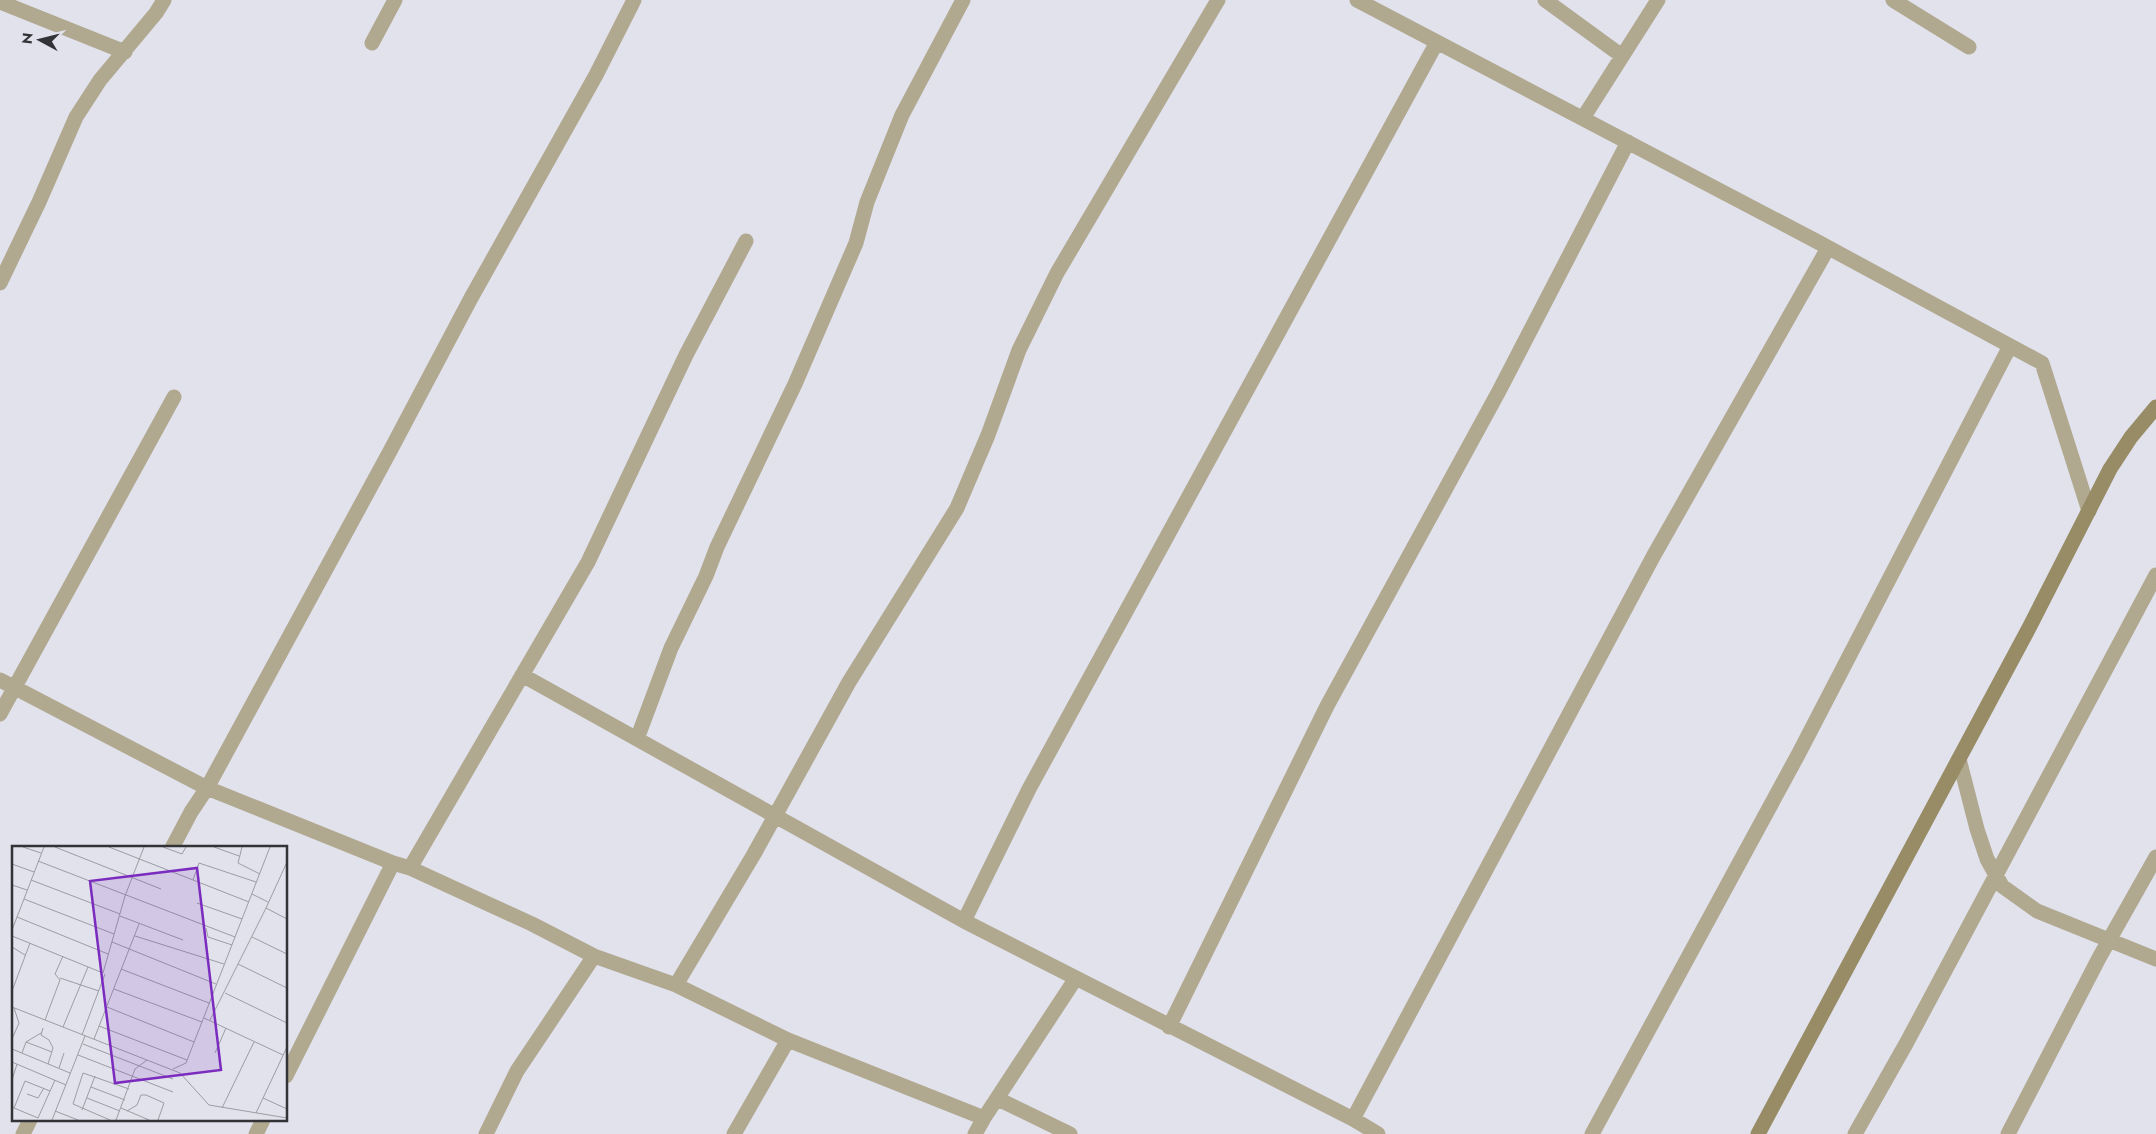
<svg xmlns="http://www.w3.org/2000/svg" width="2156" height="1134" font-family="Jost,sans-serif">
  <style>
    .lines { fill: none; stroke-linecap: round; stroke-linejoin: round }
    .street { stroke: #b0a990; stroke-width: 15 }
    .secondary { stroke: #978c66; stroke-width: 15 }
    .inset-road { fill: none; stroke: #9c9ca4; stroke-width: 1 }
    .view { fill: #7b2cbf; fill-opacity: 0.15; stroke: #7b2cbf; stroke-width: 2.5 }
    .inset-edge { fill: none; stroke: #323237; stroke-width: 2.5 }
  </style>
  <rect width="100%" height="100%" fill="#e2e2ed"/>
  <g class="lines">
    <path class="street" d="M 1357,0 L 1816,241 L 2042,363 L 2089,511
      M 1545,0 L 1622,56
      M 1893,0 L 1969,47
      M 0,2 L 125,52
      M 372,43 L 395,0
      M 1583,118 L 1658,0
      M 0,283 L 39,202 L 76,117 L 100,80 L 156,13 L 164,0
      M 522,675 L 964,921 L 1353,1119 L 1378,1134
      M 0,680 L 207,788 L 393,863 L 410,868 L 532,924 L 594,956 L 676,985 L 788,1040 L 984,1118 L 975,1134
      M 0,714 L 174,397
      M 637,739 L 671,648 L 706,576 L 717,547 L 795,384 L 856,243 L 867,202 L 902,115 L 963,0
      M 1959,759 L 1977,829 L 1987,859 L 2002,886 L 2037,911 L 2156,959
      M 172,848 L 191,812 L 207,788 L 389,453 L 471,298 L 596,75 L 634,0
      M 410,868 L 588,562 L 686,355 L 746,241
      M 964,921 L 1029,789 L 1437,42
      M 676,985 L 754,854 L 849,682 L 957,508 L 988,435 L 1019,350 L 1057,273 L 1218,0
      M 1169,1027 L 1327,706 L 1499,391 L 1628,142
      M 286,1076 L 393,863
      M 998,1099 L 1070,1134
      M 984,1118 L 1076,978
      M 1353,1119 L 1654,555 L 1828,248
      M 23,1134 L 30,1120
      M 256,1134 L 263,1120
      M 486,1134 L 517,1071 L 594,956
      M 734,1134 L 788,1040
      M 1592,1134 L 1799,753 L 2010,346
      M 1855,1134 L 1907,1042 L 2156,575
      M 2008,1134 L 2099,958 L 2156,857"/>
    <path class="secondary" d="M 1758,1134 L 2030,626 L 2110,469 L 2131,437 L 2156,407"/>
  </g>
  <g transform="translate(12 846)">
    <rect width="275" height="275" fill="#e2e2ed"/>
    <path class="inset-road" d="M 11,1 L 29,7M 43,1 L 149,43M 97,1 L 237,56M 151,1 L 170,8 L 174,1M 202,1 L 227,10M 230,1 L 226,17 L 248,28M 26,15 L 223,91M 275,16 L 254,62 L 275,73M 0,18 L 22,26M 19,34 L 108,68M 181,34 L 187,17 L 244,36M 0,39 L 15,44M 240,48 L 256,56M 12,53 L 102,88M 185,57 L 230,73M 108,70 L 171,94M 5,71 L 96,108M 194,82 L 196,91 L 220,99M 0,84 L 32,1M 0,90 L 91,127 L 113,50 L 132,1M 123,90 L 212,118M 240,91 L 275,108M 100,96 L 204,138M 0,101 L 13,109M 226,118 L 275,142M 109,123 L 197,157M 48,132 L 87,145M 102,143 L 190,176M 0,145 L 18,97M 213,147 L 275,177M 0,161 L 168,227 L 197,259 L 275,272M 95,161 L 182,196M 192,172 L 271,209M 33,174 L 48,134 L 43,128 L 51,110M 198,174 L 254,62M 87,180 L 175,214M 51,181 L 76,121M 31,182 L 29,189 L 37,194 L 41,202 L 36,218M 70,189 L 93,128M 0,193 L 7,177 L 2,162M 82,193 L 127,78M 14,196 L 40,206M 71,198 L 161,233M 0,203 L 58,227M 10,207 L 14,196 L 29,187M 203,207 L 214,182M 66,209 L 161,246M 0,216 L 54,239M 47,222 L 52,207M 161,223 L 174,217 L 258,1M 0,234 L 5,218M 79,241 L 113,254M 15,248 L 26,252 L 32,242M 75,252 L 108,265M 251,252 L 275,263M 0,261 L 2,262 L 13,235 L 38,245M 2,262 L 26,272 L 43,234M 109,262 L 137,274M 210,262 L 242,196M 70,264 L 83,230M 43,265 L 66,274M 115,265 L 125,259 L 129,249 L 134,249 L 152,257 L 146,274M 244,267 L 275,201M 40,274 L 73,190M 98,274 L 61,258 L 71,227 L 117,243M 104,274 L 123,223 L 135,214"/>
    <path class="view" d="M 185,22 L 209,224 L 103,237 L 78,35 Z"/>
    <rect width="275" height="275" class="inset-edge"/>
  </g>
  <g transform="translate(40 40) rotate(277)" stroke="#e2e2ed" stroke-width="4" paint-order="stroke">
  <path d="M0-4L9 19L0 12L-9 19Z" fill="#323237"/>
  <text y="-8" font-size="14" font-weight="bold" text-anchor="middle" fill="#323237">N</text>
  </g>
</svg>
